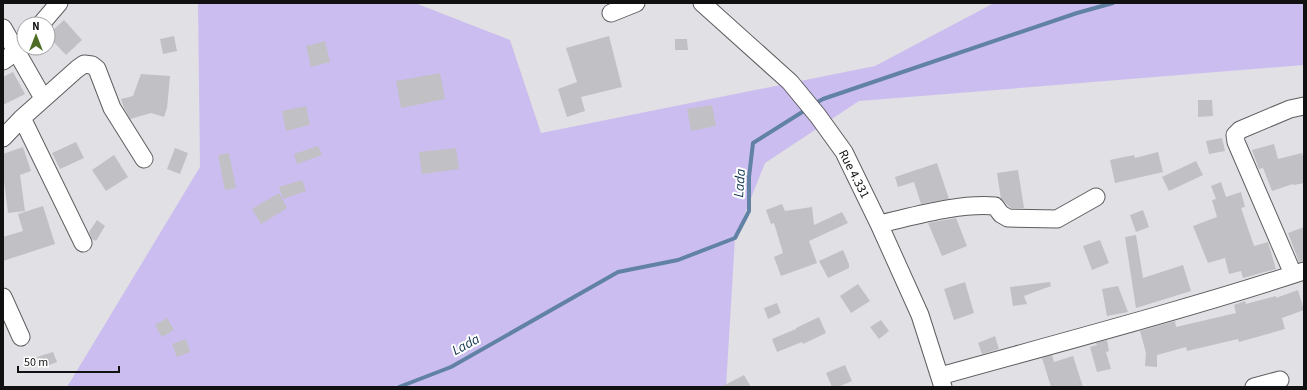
<svg xmlns="http://www.w3.org/2000/svg" width="1307" height="390" font-family="'Source Sans 3',sans-serif">
  <style>
    .green { fill: #ccbdf0 }
    .lines { fill: none; stroke-linecap: round; stroke-linejoin: round }
    .stream { stroke: #6182a4; stroke-width: 4 }
    .building { fill: #c1c0c4 }
    .minor-casing { stroke: #5e5e61; stroke-width: 19 }
    .minor { stroke: #fff; stroke-width: 17 }
    .labels { text-anchor: middle; dominant-baseline: central; stroke-width: 4; stroke-linejoin: round; paint-order: stroke }
    .street-label { font-size: 13px; fill: #111112; stroke: #fff }
    .water-label { font-size: 14px; font-style: italic; fill: #0f3151; stroke: #fff }
  </style>
  <rect width="100%" height="100%" fill="#e1e0e4"/>
  <path class="green" d="M 198,3 L 415,3 L 510,40 L 541,133 L 875,66 L 994,3 L 1304,3 L 1304,65 L 859,101 L 765,163 L 735,238 L 726,387 L 67,387 L 200,167 Z"/>
  <g class="lines">
    <path class="stream" d="M 814,104 L 823,99 L 1077,13 L 1113,3
      M 399,387 L 451,367 L 618,272 L 678,260 L 735,238 L 749,211 L 749,177 L 753,143 L 807,109"/>
  </g>
  <path class="building" d="M 64,20 L 82,40 L 66,55 L 48,36 L 48,35 Z
    M 174,36 L 177,51 L 163,54 L 160,39 Z
    M 609,36 L 622,87 L 581,97 L 585,111 L 567,117 L 558,89 L 577,82 L 566,48 Z
    M 675,39 L 687,39 L 688,50 L 675,50 Z
    M 325,41 L 330,62 L 311,67 L 306,46 Z
    M 13,72 L 25,94 L 3,105 L 3,77 Z
    M 440,73 L 445,99 L 401,108 L 396,81 Z
    M 141,74 L 170,76 L 167,108 L 164,117 L 151,113 L 130,119 L 124,108 L 121,99 L 133,96 Z
    M 1198,100 L 1212,100 L 1213,116 L 1198,117 Z
    M 712,105 L 716,126 L 691,131 L 687,109 Z
    M 306,106 L 310,125 L 286,131 L 282,111 Z
    M 1222,138 L 1225,151 L 1209,154 L 1206,141 Z
    M 76,142 L 84,158 L 60,169 L 52,153 Z
    M 1274,144 L 1278,159 L 1302,153 L 1304,160 L 1304,183 L 1294,185 L 1293,184 L 1272,191 L 1263,168 L 1259,169 L 1252,150 Z
    M 318,146 L 322,155 L 297,164 L 294,154 Z
    M 23,147 L 31,171 L 20,175 L 25,211 L 8,213 L 4,181 L 3,181 L 3,154 Z
    M 175,148 L 188,153 L 180,174 L 167,169 Z
    M 456,148 L 459,169 L 422,174 L 419,152 Z
    M 1158,152 L 1163,172 L 1115,183 L 1110,160 L 1134,155 L 1135,158 Z
    M 229,153 L 236,188 L 225,190 L 218,155 Z
    M 114,155 L 128,177 L 106,191 L 92,170 Z
    M 1196,161 L 1203,175 L 1169,191 L 1162,177 Z
    M 937,163 L 949,199 L 921,204 L 914,182 L 898,187 L 895,177 Z
    M 1018,170 L 1024,208 L 1011,208 L 1001,199 L 997,173 Z
    M 302,180 L 306,191 L 283,199 L 279,187 Z
    M 1221,182 L 1226,197 L 1241,192 L 1245,207 L 1241,208 L 1254,246 L 1268,242 L 1276,269 L 1243,278 L 1241,271 L 1229,274 L 1225,258 L 1208,263 L 1193,226 L 1217,217 L 1212,200 L 1216,199 L 1211,186 Z
    M 279,193 L 287,208 L 261,224 L 252,209 Z
    M 782,204 L 785,211 L 812,207 L 814,225 L 842,212 L 848,223 L 809,241 L 817,263 L 781,276 L 774,257 L 783,253 L 774,223 L 771,224 L 766,210 Z
    M 43,206 L 55,244 L 3,261 L 3,237 L 23,231 L 18,214 Z
    M 1143,210 L 1149,227 L 1136,232 L 1130,215 Z
    M 956,218 L 967,246 L 942,256 L 928,223 Z
    M 97,220 L 105,226 L 96,241 L 92,239 L 89,232 Z
    M 1304,227 L 1304,261 L 1299,262 L 1288,233 Z
    M 1136,235 L 1143,278 L 1183,265 L 1191,291 L 1136,308 L 1125,237 Z
    M 1100,240 L 1109,263 L 1092,270 L 1083,246 Z
    M 843,250 L 849,264 L 849,268 L 828,278 L 819,261 Z
    M 965,282 L 974,313 L 954,320 L 944,289 Z
    M 1050,282 L 1051,286 L 1024,296 L 1027,304 L 1013,306 L 1010,287 Z
    M 858,284 L 870,301 L 851,313 L 840,296 Z
    M 1118,286 L 1128,312 L 1107,316 L 1102,289 Z
    M 1298,290 L 1304,310 L 1282,318 L 1285,329 L 1239,342 L 1238,339 L 1187,351 L 1186,347 L 1157,355 L 1157,367 L 1145,366 L 1146,353 L 1140,331 L 1175,321 L 1176,327 L 1236,313 L 1234,305 L 1245,301 L 1246,304 L 1276,296 L 1276,298 Z
    M 777,303 L 781,313 L 768,319 L 764,308 Z
    M 819,317 L 826,333 L 803,344 L 802,342 L 777,352 L 772,339 L 796,329 L 796,328 Z
    M 167,318 L 174,330 L 162,337 L 155,325 Z
    M 881,320 L 889,331 L 879,339 L 870,327 Z
    M 995,336 L 999,349 L 982,354 L 978,343 Z
    M 186,339 L 190,352 L 177,357 L 172,344 Z
    M 1107,340 L 1109,351 L 1106,352 L 1111,369 L 1097,372 L 1090,347 L 1097,345 L 1096,343 Z
    M 53,352 L 57,362 L 41,368 L 37,357 Z
    M 1052,355 L 1054,362 L 1073,356 L 1083,387 L 1051,387 L 1042,358 Z
    M 845,365 L 852,381 L 838,387 L 832,387 L 826,373 Z
    M 744,375 L 751,387 L 721,387 Z"/>
  <g class="lines">
    <g class="minor-casing">
      <path id="minor" d="M 702,3 L 790,82 L 818,116 L 844,152 L 879,224 L 920,315 L 943,387
        M 611,13 L 636,3
        M 41,24 L 59,3
        M 3,28 L 43,98
        M 3,61 L 17,51 L 24,43
        M 22,118 L 83,243
        M 3,138 L 22,118 L 77,69 L 84,64 L 92,65 L 97,69 L 112,108 L 144,159
        M 879,224 C 915,216 958,203 995,206 L 1001,214 L 1008,218 L 1057,219 L 1096,197
        M 1293,274 L 1236,142 L 1235,135 L 1240,130 L 1290,109 L 1304,106
        M 3,297 L 21,337
        M 940,376 C 1062,342 1184,310 1304,271
        M 1254,387 L 1280,380"/>
    </g>
    <use href="#minor" class="minor"/>
  </g>
  <g class="labels">
    <g class="street-label">
      <text transform="translate(854 174) rotate(63)">Rue 4.331</text>
    </g>
    <g class="water-label">
      <text transform="translate(740 183) rotate(-86)">Lada</text>
      <text transform="translate(466 345) rotate(-29)">Lada</text>
    </g>
  </g>
  <rect width="1307" height="390" fill="none" stroke="#111112" stroke-width="8"/>
  <g transform="translate(36 36)"><circle r="19" fill="#ffffff" stroke="#a0a0a0"/>
  <path d="M0-3L7 15L0 10L-7 15Z" fill="#4f6d22"/>
  <text y="-6" font-size="11" font-weight="bold" text-anchor="middle" fill="#111112">N</text>
  </g>
  <path d="M18 366v6h101v-6" fill="none" stroke="#111112" stroke-width="2"/>
  <text x="24" y="366" font-size="12" fill="#111112" stroke="#ffffff" stroke-width="3" paint-order="stroke">50 m</text>
</svg>
